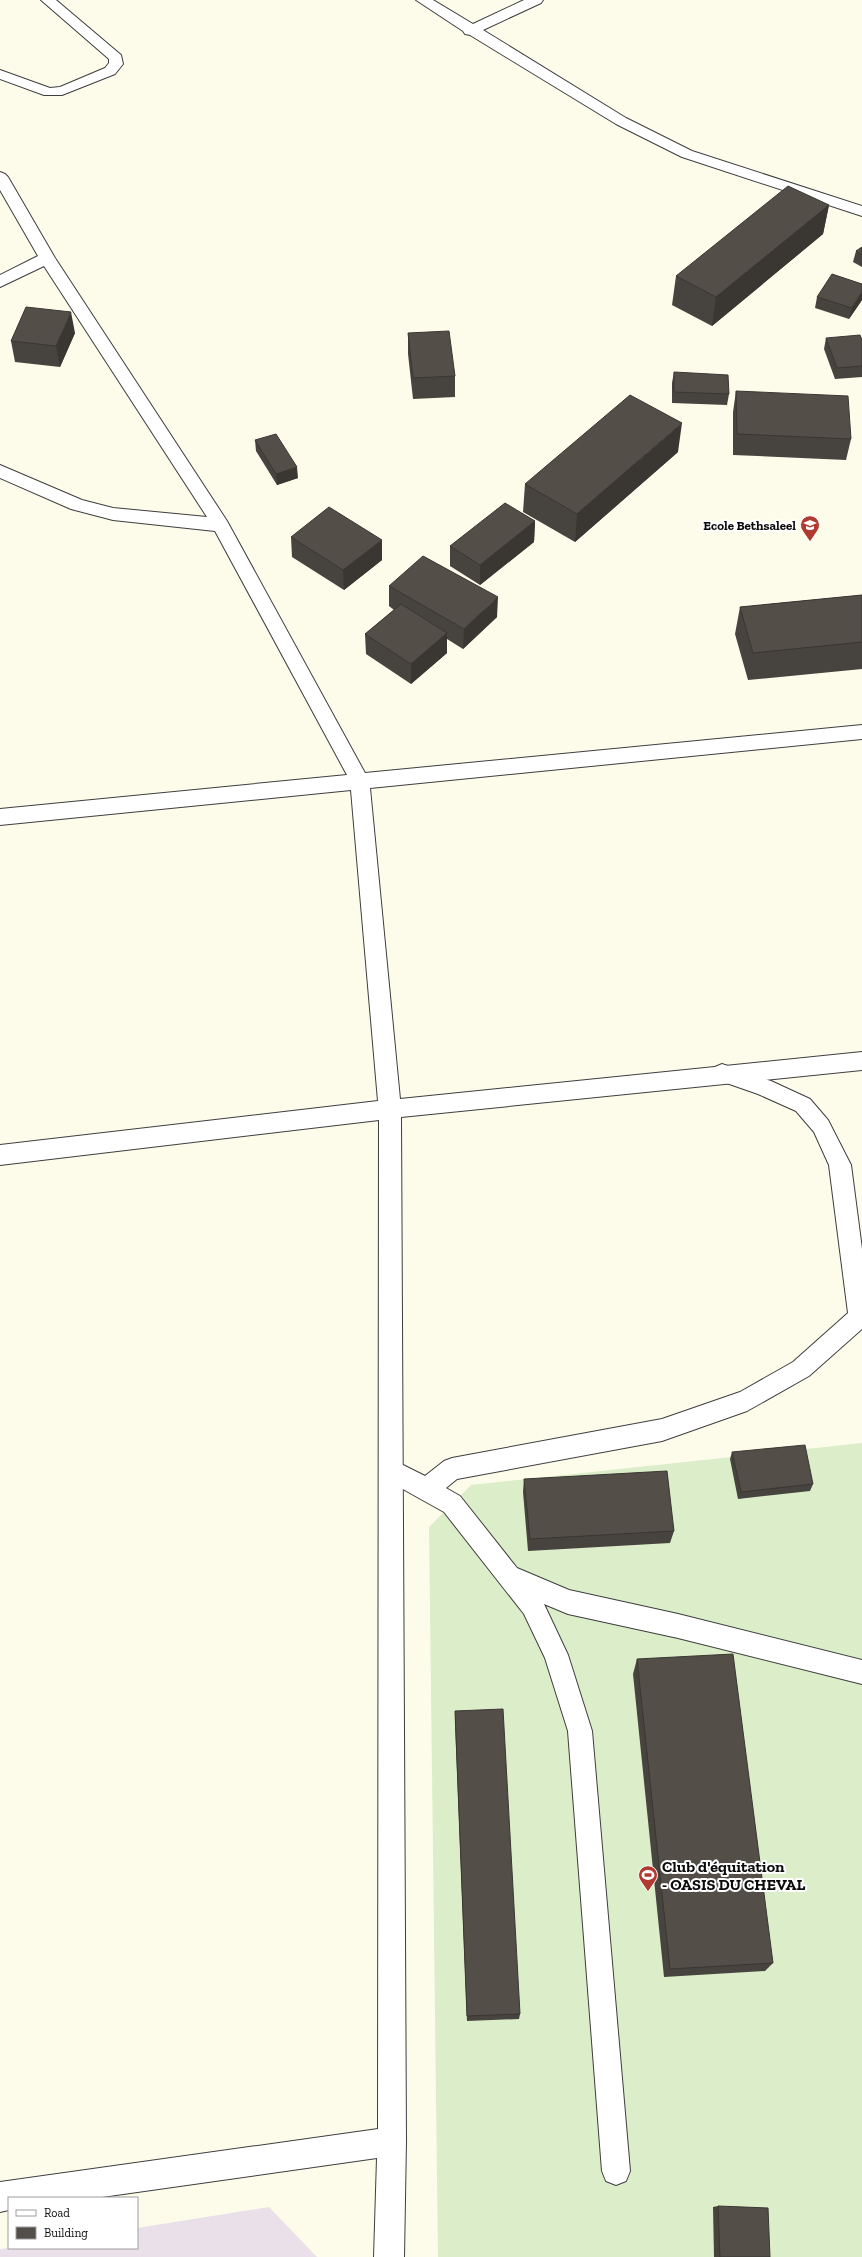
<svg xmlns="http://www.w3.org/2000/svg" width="862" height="2257" font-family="'Zilla Slab',serif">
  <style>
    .industrial { fill: #eae0e9 }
    .pitch { fill: #dbedc9 }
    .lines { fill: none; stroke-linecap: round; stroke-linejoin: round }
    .service-casing { stroke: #3e3e3e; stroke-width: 2 }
    .minor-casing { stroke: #3e3e3e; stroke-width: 2 }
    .service { fill: #fff; fill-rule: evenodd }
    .minor { fill: #fff; fill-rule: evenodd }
    .wall { fill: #47433e }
    .shaded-wall { fill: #3a3732 }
    .building { fill: #534e48; stroke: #3a3732 }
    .labels { text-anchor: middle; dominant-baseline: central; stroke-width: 4; stroke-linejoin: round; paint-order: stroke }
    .poi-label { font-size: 13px; font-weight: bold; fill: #0b0b0b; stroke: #fff; text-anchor: end }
    .near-poi-label { font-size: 16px; font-weight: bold; fill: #0b0b0b; stroke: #fff; text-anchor: start }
  </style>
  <rect width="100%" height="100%" fill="#fdfceb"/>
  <path class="industrial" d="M 269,2207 L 317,2257 L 0,2257 L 0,2249 L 9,2248 L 137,2248 L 137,2228 Z"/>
  <path class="pitch" d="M 862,1443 L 862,2257 L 438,2257 L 429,1527 L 471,1485 Z"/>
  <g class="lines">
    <g class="service-casing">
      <path id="service" d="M 41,0 L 56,0 L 121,55 L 123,64 L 115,74 L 62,95 L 44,95 L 0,79 L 0,70 L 50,88 L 60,87 L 105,68 L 109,63 L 109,59 Z
        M 722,1064 L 771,1081 L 810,1099 L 828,1120 L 851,1165 L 862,1249 L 862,1329 L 809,1376 L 747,1411 L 662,1441 L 457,1479 L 446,1488 L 460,1496 L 517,1568 L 569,1590 L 678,1614 L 862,1660 L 862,1684 L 678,1638 L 568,1614 L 544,1604 L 568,1655 L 592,1731 L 630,2171 L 626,2181 L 616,2185 L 606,2181 L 602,2171 L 568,1731 L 545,1658 L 524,1614 L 444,1512 L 383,1478 L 379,1470 L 383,1462 L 391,1459 L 425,1476 L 444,1461 L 452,1458 L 662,1419 L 740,1392 L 793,1362 L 848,1313 L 829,1165 L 814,1132 L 796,1111 L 758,1094 L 715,1079 L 712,1073 L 715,1067 Z"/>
    </g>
    <g class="minor-casing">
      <path id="minor" d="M 416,0 L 433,0 L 473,24 L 524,0 L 543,0 L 541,3 L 483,30 L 626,118 L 692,151 L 862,206 L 862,216 L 682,157 L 616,124 L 470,35 L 465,34 L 463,31 Z
        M 0,172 L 5,174 L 8,177 L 55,258 L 227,521 L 365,773 L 862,725 L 862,739 L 370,788 L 400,1099 L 862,1052 L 862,1070 L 401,1117 L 406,2141 L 404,2257 L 374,2257 L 377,2158 L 95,2198 L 9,2198 L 9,2210 L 0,2212 L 0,2182 L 378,2129 L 379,1120 L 0,1165 L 0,1145 L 378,1101 L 351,790 L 0,825 L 0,809 L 347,775 L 215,531 L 113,520 L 71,509 L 0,478 L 0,465 L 82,500 L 113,508 L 207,517 L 44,266 L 0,287 L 0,275 L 38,256 L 0,190 Z"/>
    </g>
    <use href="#service" class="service"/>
    <use href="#minor" class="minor"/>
  </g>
  <path class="wall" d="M 829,205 L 823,234 L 712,326 L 672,305 L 676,276 Z
    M 862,247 L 862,267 L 853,262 L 856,251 Z
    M 862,284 L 862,300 L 849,319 L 815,308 L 817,297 Z
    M 75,333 L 60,367 L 15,362 L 11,341 Z
    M 408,333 L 455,376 L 455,397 L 413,399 L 408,354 Z
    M 826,338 L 862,340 L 862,377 L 835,379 L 824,349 Z
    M 674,372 L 729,394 L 727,405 L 672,403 L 672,383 Z
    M 736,391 L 851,439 L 846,460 L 733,455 L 733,412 Z
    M 255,440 L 298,478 L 277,485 L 256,451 Z
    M 678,452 L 575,542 L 523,512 L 525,484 Z
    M 535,521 L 534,542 L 480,585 L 450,566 L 450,546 Z
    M 291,537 L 382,540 L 382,560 L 344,590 L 292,557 Z
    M 389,586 L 497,617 L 463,649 L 447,639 L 447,653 L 411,684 L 366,654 L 365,634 L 394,610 L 389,606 Z
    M 862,595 L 862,669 L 748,680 L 735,634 L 740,607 Z
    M 732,1452 L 813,1484 L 810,1491 L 738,1499 L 730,1459 Z
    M 524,1479 L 674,1531 L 670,1543 L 528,1551 L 523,1492 Z
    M 637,1659 L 773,1963 L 765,1971 L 664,1977 L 633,1674 Z
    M 455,1711 L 520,2014 L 519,2019 L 467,2021 L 455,1721 Z
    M 718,2206 L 770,2257 L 714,2257 L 713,2207 Z"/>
  <path class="shaded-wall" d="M 829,205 L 823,234 L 712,326 L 716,297 Z
    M 862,292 L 862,300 L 849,319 L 852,308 Z
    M 71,312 L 75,333 L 60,367 L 56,346 Z
    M 682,423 L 678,452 L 575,542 L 577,514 Z
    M 297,467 L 298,478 L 277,485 L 276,474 Z
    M 535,521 L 534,542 L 480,585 L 480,565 Z
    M 382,540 L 382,560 L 344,590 L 343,570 Z
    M 498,597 L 497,617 L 463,649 L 464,629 Z
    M 447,633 L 447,653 L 411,684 L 411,664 Z"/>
  <path class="building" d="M 788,186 L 829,205 L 716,297 L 676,276 Z
    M 862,247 L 862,255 L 856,251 Z
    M 832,274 L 862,284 L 862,292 L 852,308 L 817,297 Z
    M 26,307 L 71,312 L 56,346 L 11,341 Z
    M 449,331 L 455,376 L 413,378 L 408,333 Z
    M 860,335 L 862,340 L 862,366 L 837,368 L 826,338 Z
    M 674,372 L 728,375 L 729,394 L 674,392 Z
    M 736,391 L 848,396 L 851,439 L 737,434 Z
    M 630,395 L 682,423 L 577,514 L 525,484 Z
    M 276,434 L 297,467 L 276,474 L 255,440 Z
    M 505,503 L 535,521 L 480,565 L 450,546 Z
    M 329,507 L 382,540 L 343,570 L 291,537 Z
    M 423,556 L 498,597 L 464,629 L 389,586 Z
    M 862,595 L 862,642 L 753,653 L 740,607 Z
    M 401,604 L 447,633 L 411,664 L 365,634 Z
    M 805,1445 L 813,1484 L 741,1492 L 732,1452 Z
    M 667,1471 L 674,1531 L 530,1539 L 524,1479 Z
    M 733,1654 L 773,1963 L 670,1969 L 637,1659 Z
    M 503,1709 L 520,2014 L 467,2016 L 455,1711 Z
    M 718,2206 L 768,2208 L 770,2257 L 720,2257 Z"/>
  <defs>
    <g id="school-pin" transform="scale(1)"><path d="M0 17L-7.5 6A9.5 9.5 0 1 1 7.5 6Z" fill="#b03a2f" stroke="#fff"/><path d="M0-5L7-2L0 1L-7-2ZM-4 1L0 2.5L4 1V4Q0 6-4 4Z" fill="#fff"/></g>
    <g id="stadium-pin" transform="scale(1)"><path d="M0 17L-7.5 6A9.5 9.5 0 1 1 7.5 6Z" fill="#b03a2f" stroke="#fff"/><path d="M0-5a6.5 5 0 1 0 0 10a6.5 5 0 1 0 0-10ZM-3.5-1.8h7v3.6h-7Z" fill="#fff"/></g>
  </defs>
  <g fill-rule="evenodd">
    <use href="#school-pin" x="810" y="525"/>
    <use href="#stadium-pin" x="648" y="1875"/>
  </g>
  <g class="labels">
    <g class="poi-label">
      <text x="796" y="525">Ecole Bethsaleel</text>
    </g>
    <g class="near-poi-label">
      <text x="662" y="1866">Club d'équitation<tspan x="662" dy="18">- OASIS DU CHEVAL</tspan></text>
    </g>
  </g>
  <rect x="8" y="2197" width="130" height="52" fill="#ffffff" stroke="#9d9d9d"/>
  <rect x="16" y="2210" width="20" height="6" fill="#ffffff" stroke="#9d9d9d"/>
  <text x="44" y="2217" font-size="12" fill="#0b0b0b">Road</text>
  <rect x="16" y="2227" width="20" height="12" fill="#534e48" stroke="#9d9d9d"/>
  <text x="44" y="2237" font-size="12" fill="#0b0b0b">Building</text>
</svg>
